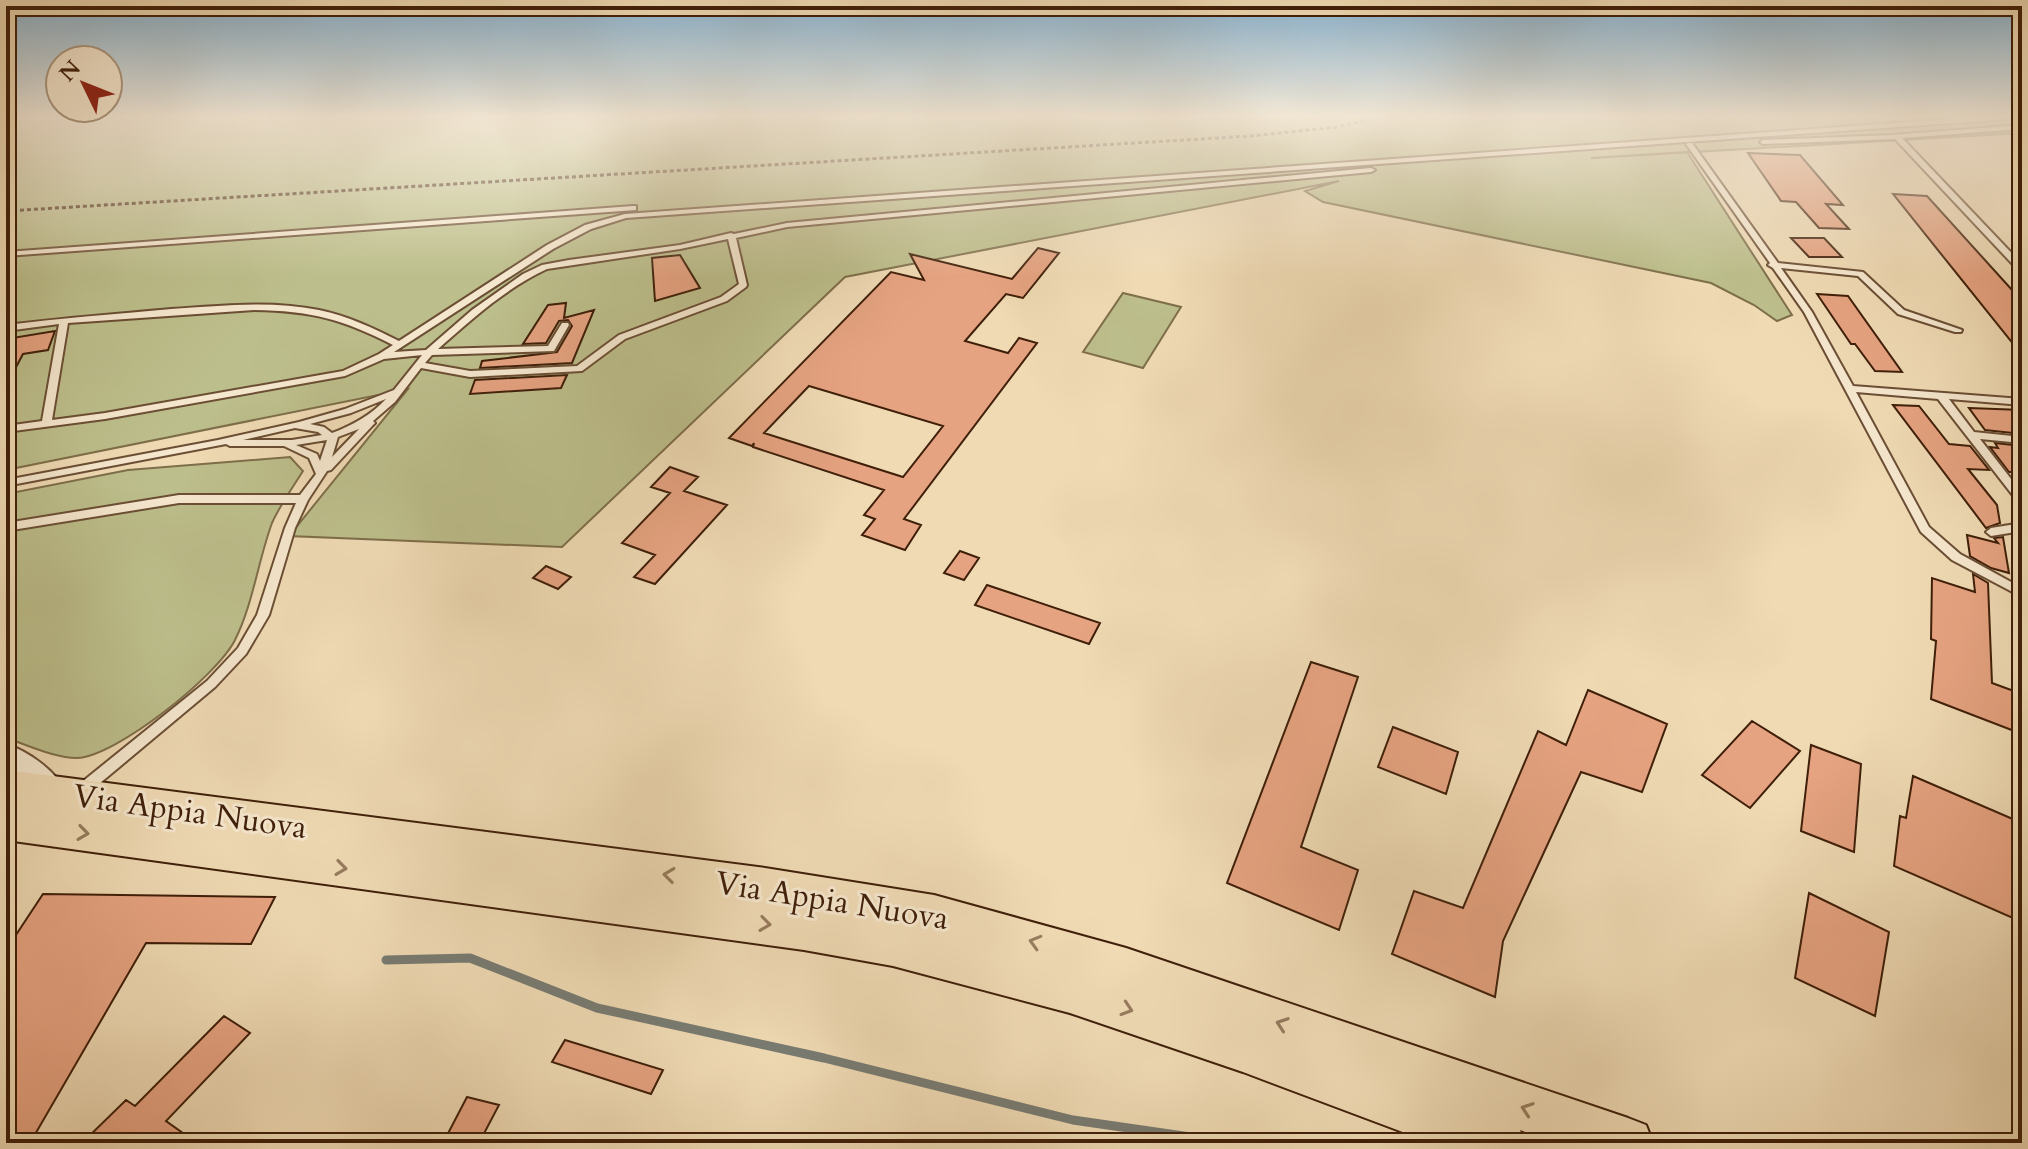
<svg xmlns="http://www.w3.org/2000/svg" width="2028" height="1149" font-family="Cardo,serif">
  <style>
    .green { fill: #bcbe8b; stroke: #7e6e4a; stroke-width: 2 }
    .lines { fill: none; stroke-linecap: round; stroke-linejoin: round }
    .stream { stroke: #787b72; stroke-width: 9 }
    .building { fill: #e6a381; stroke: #3f1f09; stroke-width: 2; fill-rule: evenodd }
    .service-casing { stroke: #6b4e34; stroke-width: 4 }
    .minor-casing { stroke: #6b4e34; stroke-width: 4 }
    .primary-casing { stroke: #3f1f09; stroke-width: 4 }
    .path { stroke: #3f1f09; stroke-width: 3; stroke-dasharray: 4 3; stroke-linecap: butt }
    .service { fill: #f5e7ce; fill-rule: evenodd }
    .minor { fill: #f5e7ce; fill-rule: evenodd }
    .primary { fill: #efdab4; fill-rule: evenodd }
    .oneway { stroke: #977c5e }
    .labels { text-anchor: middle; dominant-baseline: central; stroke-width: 6; stroke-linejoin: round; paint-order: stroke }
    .near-street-label { font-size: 32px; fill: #3f1f09; stroke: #f5e7ce }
  </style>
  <rect width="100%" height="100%" fill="#efdab4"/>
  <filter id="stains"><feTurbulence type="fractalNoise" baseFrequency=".0025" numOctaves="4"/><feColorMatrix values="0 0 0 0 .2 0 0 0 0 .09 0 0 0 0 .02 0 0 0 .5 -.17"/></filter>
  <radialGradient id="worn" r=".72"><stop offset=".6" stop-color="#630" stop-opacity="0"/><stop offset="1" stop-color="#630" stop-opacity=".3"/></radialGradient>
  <path class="green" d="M 6,116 L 2022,116 L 2022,133 L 1591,158 L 1687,152 L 1792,315 L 1777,321 L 1754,305 L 1711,283 L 1323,202 L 1305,191 L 1339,181 L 845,277 L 562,547 L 289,536 L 408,389 L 6,470 Z
    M 1123,293 L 1181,307 L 1143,368 L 1083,352 Z
    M 290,457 L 303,471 C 293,487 280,505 272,523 C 258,561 253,604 235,640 C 217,676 117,756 77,758 C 54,758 28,745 6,738 L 6,494 L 128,470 Z"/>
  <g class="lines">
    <path class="stream" d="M 386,960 L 470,958 L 597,1008 L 824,1058 L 1073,1120 L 1232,1143"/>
  </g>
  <path class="building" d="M 1748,153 L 1800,155 L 1843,205 L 1826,204 L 1849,229 L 1819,228 L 1796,202 L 1781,201 Z
    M 1893,194 L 1927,196 L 2022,301 L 2022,355 Z
    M 1791,238 L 1824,238 L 1842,257 L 1809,257 Z
    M 1038,248 L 1059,253 L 1023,298 L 1006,294 L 965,341 L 1008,353 L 1019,338 L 1037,343 L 904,519 L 921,525 L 905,550 L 862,535 L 875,519 L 864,515 L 884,490 L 753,447 L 754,443 L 752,446 L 729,438 L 891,272 L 924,280 L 910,254 L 1012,279 ZM 809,386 L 943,426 L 903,477 L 764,433 Z
    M 680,255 L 700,288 L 655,301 L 652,258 Z
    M 1817,294 L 1848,296 L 1902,372 L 1875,371 L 1855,344 L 1851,344 Z
    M 566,303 L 564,318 L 594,310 L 572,363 L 480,368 L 482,361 L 557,352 L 572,326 L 568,320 L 559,321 L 546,343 L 523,344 L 548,305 Z
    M 55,331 L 48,350 L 23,354 L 6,386 L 6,339 Z
    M 567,375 L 561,388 L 470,394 L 475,380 Z
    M 1893,405 L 1919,406 L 1949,444 L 1970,446 L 1989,470 L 1968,469 L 1997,505 L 2000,523 L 1986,528 Z
    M 1969,408 L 2022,410 L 2022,434 L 1985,430 Z
    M 1995,443 L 2022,446 L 2022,479 L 2017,472 L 2009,472 L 1990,447 L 1998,448 Z
    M 670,467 L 698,477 L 684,491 L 727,505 L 655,584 L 634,577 L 655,555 L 622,543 L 670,493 L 651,487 Z
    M 1967,535 L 1998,543 L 1994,538 L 2003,537 L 2009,573 L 1991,568 L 1970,556 Z
    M 960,551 L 979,558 L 964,580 L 944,573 Z
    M 546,566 L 571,577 L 558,589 L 533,578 Z
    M 1973,574 L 1988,583 L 1992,683 L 2022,694 L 2022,734 L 1931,699 L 1936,641 L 1931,639 L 1932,578 L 1975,592 Z
    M 987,585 L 1100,623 L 1089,644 L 975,605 Z
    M 1311,662 L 1358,677 L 1301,847 L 1358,870 L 1339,930 L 1227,883 Z
    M 1588,690 L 1667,724 L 1642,792 L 1581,772 L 1503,941 L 1495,997 L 1392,954 L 1414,891 L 1463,908 L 1538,731 L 1566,745 Z
    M 1752,721 L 1800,751 L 1750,808 L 1702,775 Z
    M 1393,727 L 1458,752 L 1446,794 L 1378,767 Z
    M 1811,745 L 1861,764 L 1854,852 L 1801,831 Z
    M 1913,776 L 2022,823 L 2022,922 L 1894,866 L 1900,816 L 1906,818 Z
    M 1809,893 L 1889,932 L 1875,1016 L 1795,978 Z
    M 43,894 L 275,897 L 251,944 L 146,943 L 30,1143 L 6,1143 L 6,950 Z
    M 224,1016 L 250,1033 L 166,1121 L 197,1143 L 82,1143 L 126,1100 L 135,1106 Z
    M 565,1040 L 663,1070 L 651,1094 L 552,1062 Z
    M 467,1097 L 499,1105 L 479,1143 L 443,1143 Z"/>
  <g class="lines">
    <g class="service-casing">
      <path id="service" d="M 1993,116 L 2022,116 L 2022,118 L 626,218 L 591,229 L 553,249 L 394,352 L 426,350 L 472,310 L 523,274 L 542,265 L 569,260 L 680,245 L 731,233 L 734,234 L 787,223 L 1371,168 L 1375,170 L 1371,172 L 787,227 L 736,238 L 747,285 L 746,287 L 727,301 L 625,339 L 582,371 L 470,377 L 421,368 L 395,402 L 373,421 L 375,423 L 373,425 L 331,470 L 327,471 L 308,500 L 295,528 L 269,615 L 246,654 L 215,687 L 87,794 L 82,796 L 77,794 L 76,790 L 77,786 L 207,681 L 238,648 L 257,615 L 285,528 L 296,503 L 179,503 L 6,531 L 6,523 L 179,495 L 300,495 L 316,474 L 309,458 L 284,446 L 230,446 L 226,444 L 6,486 L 6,480 L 218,440 L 299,422 L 345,409 L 394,390 L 422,355 L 384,359 L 345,376 L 105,419 L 6,432 L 6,426 L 42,421 L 59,324 L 6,331 L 6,325 C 61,318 116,314 171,309 C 220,306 270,300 319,310 C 348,316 373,328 399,341 L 547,245 L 585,225 L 625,214 ZM 728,239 L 739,284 L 721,297 L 619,335 L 577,366 L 470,371 L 425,363 L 432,355 L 554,351 L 569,325 L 568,323 L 562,323 L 548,346 L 438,349 C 472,319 506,288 547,269 L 680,249 ZM 254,310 C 312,311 342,319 393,345 L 379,354 L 343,371 L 105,413 L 52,420 L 68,323 ZM 386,399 C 371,415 353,425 332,433 L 324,427 L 310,424 L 351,413 ZM 295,428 L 318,432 L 322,435 L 292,440 L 243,440 ZM 359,429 L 332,457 L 338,437 ZM 327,440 L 320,461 L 317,454 L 296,445 Z
        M 2022,125 L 2022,129 L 1902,138 L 2022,264 L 2022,271 L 2019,271 L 1895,139 L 1763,144 L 1760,142 L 1763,140 L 1892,135 Z
        M 1688,143 L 1692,143 L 1778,263 L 1863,272 L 1904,310 L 1962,330 L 1961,332 L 1955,332 L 1898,314 L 1858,276 L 1781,268 L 1812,312 L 1853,386 L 2022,399 L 2022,405 L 1949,399 L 1974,432 L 2022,437 L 2022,443 L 1980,439 L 2022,493 L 2022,504 L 2018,502 L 1938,399 L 1856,392 L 1929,527 L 1960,554 L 2022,588 L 2022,597 L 1952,560 L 1921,532 L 1804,312 L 1773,268 L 1768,265 L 1770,263 L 1686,144 Z
        M 633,206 L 636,206 L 636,210 L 6,256 L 6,252 Z
        M 2022,523 L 2022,531 L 1991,536 L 1986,532 L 1991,528 Z"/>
    </g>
    <g class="minor-casing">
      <path id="minor" d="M 6,744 C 29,752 55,770 66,792 L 62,800 C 41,807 23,779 6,768 Z"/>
    </g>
    <g class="primary-casing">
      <path id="primary" d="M 6,770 L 765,868 L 934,895 L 1126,948 L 1628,1118 L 1646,1125 L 1653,1143 L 1556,1143 L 1520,1130 L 1525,1143 L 1432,1143 L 1243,1072 L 1070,1013 L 893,966 L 804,950 L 6,840 Z"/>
    </g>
    <path class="path" d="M 6,211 L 1250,136 L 1337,127 L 1383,116"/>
    <use href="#service" class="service"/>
    <use href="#minor" class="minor"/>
    <use href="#primary" class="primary"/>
  </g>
  <defs><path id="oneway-chevron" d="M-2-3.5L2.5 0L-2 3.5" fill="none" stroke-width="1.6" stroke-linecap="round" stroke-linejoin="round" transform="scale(2)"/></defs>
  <g class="oneway">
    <use href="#oneway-chevron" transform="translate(83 833) rotate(8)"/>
    <use href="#oneway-chevron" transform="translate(341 868) rotate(8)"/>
    <use href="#oneway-chevron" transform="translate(669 875) rotate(-173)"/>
    <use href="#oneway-chevron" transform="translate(765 924) rotate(8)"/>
    <use href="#oneway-chevron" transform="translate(1035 942) rotate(-164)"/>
    <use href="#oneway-chevron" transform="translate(1127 1009) rotate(18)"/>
    <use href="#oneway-chevron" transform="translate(1282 1024) rotate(-161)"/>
    <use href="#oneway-chevron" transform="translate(1527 1109) rotate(-161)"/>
  </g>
  <linearGradient id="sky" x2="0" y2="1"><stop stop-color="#8ab6d5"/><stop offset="0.42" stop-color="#f8eedd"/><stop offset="1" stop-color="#f8eedd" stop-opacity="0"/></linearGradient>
  <rect width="2028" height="277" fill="url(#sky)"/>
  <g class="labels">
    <g class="near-street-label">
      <text transform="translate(190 812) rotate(8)">Via Appia Nuova</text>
      <text transform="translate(832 901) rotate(9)">Via Appia Nuova</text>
    </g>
  </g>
  <rect width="2028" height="1149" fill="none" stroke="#efdab4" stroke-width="32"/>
  <rect x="8" y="8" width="2012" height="1133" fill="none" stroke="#3f1f09" stroke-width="4"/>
  <rect x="16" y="16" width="1996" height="1117" fill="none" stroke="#3f1f09" stroke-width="2"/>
  <g transform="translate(84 84) rotate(313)"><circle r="38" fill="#f5e7ce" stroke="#ac977f" stroke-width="2"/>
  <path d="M0-6L14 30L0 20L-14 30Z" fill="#8f2418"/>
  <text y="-12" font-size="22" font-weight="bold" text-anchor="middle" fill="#3f1f09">N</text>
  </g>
  <rect width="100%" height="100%" filter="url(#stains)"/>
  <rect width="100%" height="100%" fill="url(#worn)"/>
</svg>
